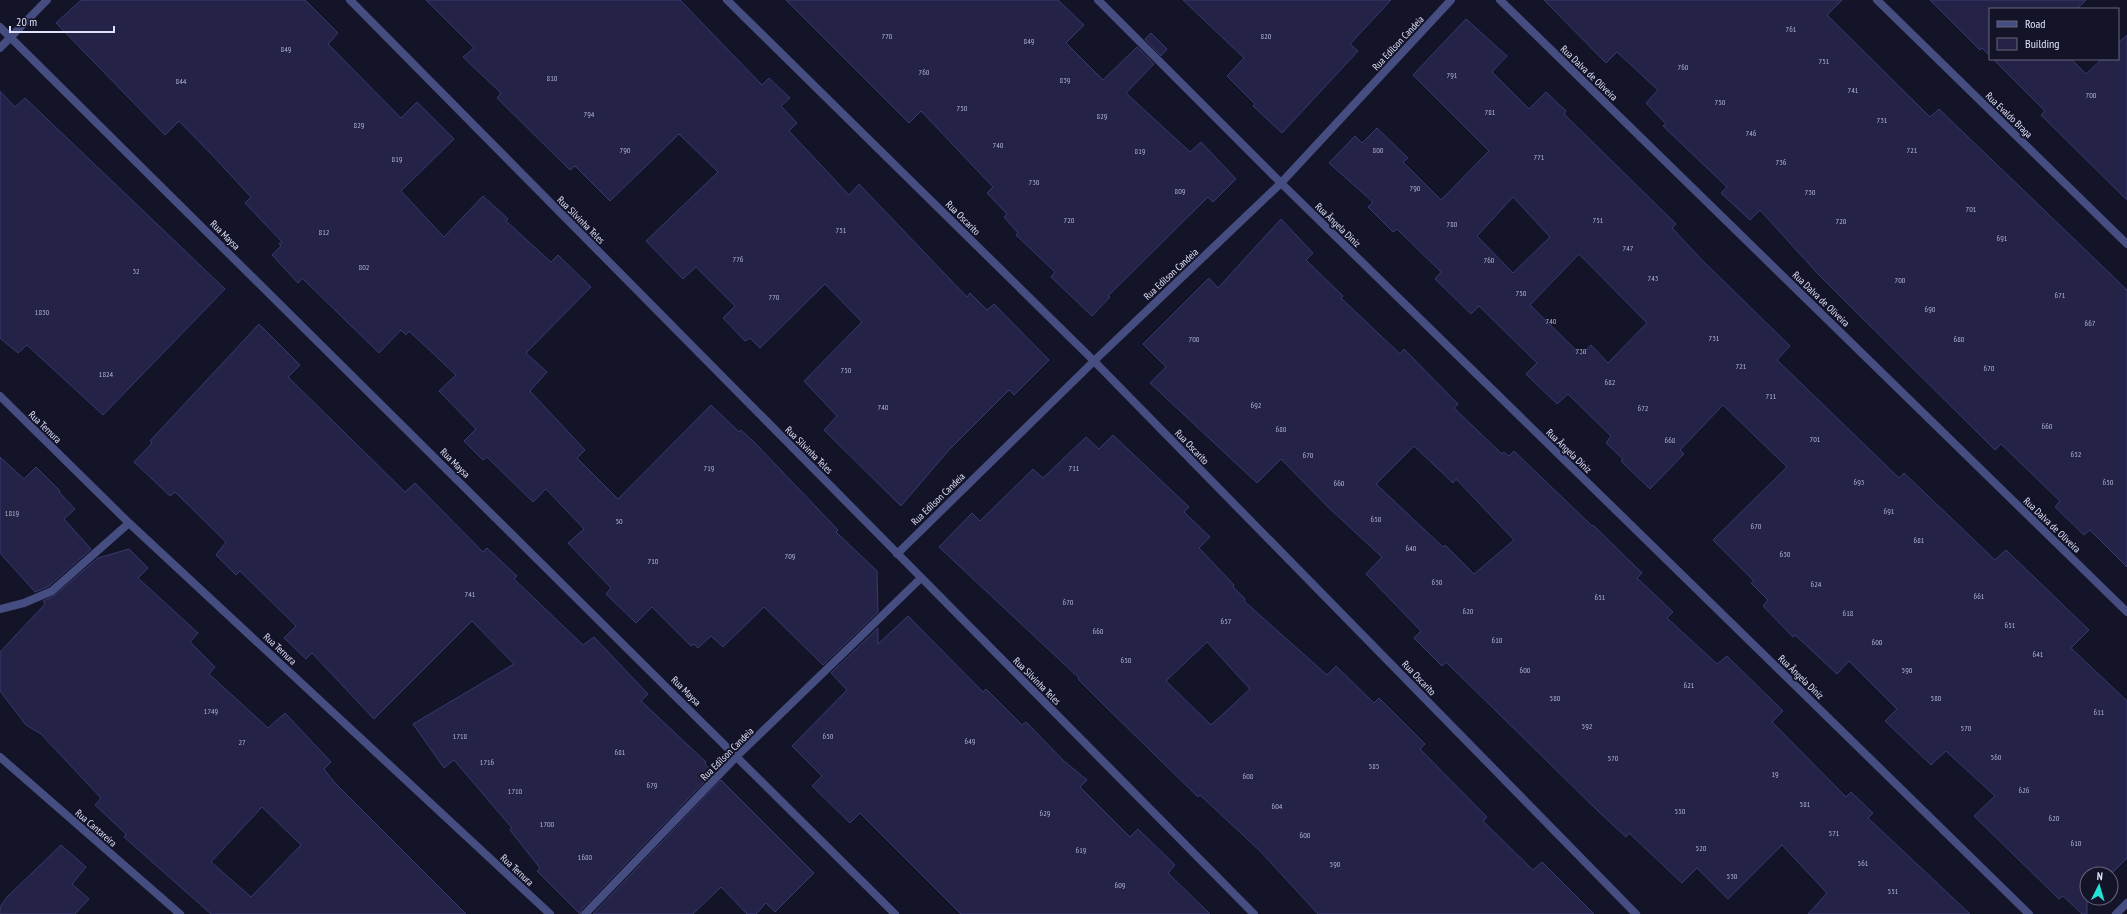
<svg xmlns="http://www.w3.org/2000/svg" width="2127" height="914" font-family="'PT Sans Narrow',sans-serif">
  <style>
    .building { fill: #242347; stroke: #393870; fill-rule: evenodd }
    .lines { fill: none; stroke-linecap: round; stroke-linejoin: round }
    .minor { stroke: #454d81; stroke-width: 8 }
    .labels { text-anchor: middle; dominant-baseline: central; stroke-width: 4; stroke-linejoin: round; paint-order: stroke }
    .number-label { font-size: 8px; fill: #b1b2ce }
    .street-label { font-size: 10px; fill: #e0e1fb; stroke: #141428 }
  </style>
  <rect width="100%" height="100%" fill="#141428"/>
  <path class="building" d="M 81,0 L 305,0 L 338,33 L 328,44 L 401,118 L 417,102 L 454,139 L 401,191 L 444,237 L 483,196 L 508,219 L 506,221 L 551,262 L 558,255 L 591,287 L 526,353 L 547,372 L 530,391 L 585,450 L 577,458 L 618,499 L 711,405 L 739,432 L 741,430 L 756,444 L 838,530 L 836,532 L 877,571 L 878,612 L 823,665 L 764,607 L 723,647 L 711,636 L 698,648 L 694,644 L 691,646 L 652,607 L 636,623 L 606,594 L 611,588 L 568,543 L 584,529 L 546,489 L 533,502 L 487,457 L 483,460 L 464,441 L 476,429 L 439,391 L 456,375 L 409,331 L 406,335 L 401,330 L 379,353 L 302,278 L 298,283 L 272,255 L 281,246 L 279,244 L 282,242 L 245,203 L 251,197 L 213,156 L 179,121 L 165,135 L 56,23 Z
    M 426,0 L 680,0 L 762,85 L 769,78 L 790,98 L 781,106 L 797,123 L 789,131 L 849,195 L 859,184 L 967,297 L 970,293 L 987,310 L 994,304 L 1049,360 L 1014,395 L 1009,390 L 948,451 L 901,506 L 824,430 L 837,416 L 804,381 L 862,322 L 825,284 L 760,348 L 750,338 L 745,341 L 723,318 L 735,306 L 696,267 L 683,279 L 646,241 L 718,172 L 679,134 L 610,201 L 575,166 L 570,170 L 497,98 L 501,93 L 463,57 L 474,48 Z
    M 786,0 L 1058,0 L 1084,25 L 1066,43 L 1103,80 L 1137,47 L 1154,64 L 1126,93 L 1190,152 L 1201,142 L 1236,179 L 1213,202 L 1208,197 L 1108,296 L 1110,297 L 1092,316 L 1051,277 L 1055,272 L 1016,235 L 1018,233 L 1004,217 L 1007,214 L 987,193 L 993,187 L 921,111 L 909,123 Z
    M 1183,0 L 1391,0 L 1350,44 L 1358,51 L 1282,133 L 1253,106 L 1255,104 L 1227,76 L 1244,58 Z
    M 1544,0 L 1842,0 L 1827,15 L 1930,117 L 1939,109 L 2127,290 L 2127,567 L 2090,530 L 2084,535 L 2055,507 L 2060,501 L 2001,444 L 1995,450 L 1818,274 L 1760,210 L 1750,220 L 1721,193 L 1727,187 L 1663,126 L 1666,124 L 1646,103 L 1658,90 L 1617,52 L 1606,63 Z
    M 1930,0 L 2086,0 L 2077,9 L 1990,9 L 1990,56 L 1982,48 L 1980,50 Z
    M 1466,19 L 1507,56 L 1492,72 L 1529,109 L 1546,92 L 1566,111 L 1564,114 L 1676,224 L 1672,228 L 1702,260 L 1790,346 L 1777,360 L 1899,478 L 1904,473 L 1995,560 L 2006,550 L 2089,630 L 2071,648 L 2127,701 L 2127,858 L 2111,874 L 2087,874 L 2087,914 L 2082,914 L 2063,896 L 2059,899 L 1974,816 L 1995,796 L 1946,751 L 1931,765 L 1885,721 L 1897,709 L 1849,661 L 1837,674 L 1795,635 L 1793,637 L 1763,606 L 1768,600 L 1751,583 L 1754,581 L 1713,540 L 1787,467 L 1723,405 L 1680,450 L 1684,454 L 1650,489 L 1621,461 L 1623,459 L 1606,443 L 1611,436 L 1568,394 L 1557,404 L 1526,374 L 1537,363 L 1479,306 L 1471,314 L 1435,279 L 1441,272 L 1397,229 L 1393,232 L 1368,207 L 1373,202 L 1329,163 L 1355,136 L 1362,143 L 1377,128 L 1408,158 L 1403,162 L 1441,200 L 1489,151 L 1413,75 ZM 1513,197 L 1550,237 L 1513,273 L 1477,236 ZM 1579,254 L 1647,323 L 1608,363 L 1591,345 L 1581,355 L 1530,305 Z
    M 1151,33 L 1167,49 L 1161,56 L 1145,39 Z
    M 2127,35 L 2127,200 L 2041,115 L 2045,111 L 1993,59 L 2071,59 L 2086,74 L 2102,59 L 2118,59 L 2118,43 Z
    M 0,91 L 15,107 L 25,98 L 225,289 L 103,415 L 27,345 L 18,353 L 0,338 Z
    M 1281,219 L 1313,253 L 1306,260 L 1343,296 L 1341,298 L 1400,354 L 1404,349 L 1458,404 L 1454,408 L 1502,454 L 1504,452 L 1509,456 L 1514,451 L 1592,526 L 1593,525 L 1642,573 L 1637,578 L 1673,612 L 1667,618 L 1717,664 L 1727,656 L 1783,711 L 1772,722 L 1846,797 L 1851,792 L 1873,813 L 1868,818 L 1970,914 L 1808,914 L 1827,893 L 1782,845 L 1728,899 L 1697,868 L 1682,883 L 1629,833 L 1626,837 L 1599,812 L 1446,662 L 1442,666 L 1414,638 L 1421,631 L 1366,574 L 1382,557 L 1329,508 L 1281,459 L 1257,483 L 1150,383 L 1166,367 L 1143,344 L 1209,278 L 1218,288 ZM 1414,446 L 1453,483 L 1456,479 L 1514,540 L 1474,574 L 1445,545 L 1443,547 L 1376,484 Z
    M 259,324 L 300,365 L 288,377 L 405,492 L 415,483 L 483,552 L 487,548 L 517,576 L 514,579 L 583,645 L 594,637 L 648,694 L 641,701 L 706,762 L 705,764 L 713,773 L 581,910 L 580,914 L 537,871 L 540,868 L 510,830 L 512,828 L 454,760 L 444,768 L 413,724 L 514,664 L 472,621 L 374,719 L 312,653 L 306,659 L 284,638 L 296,626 L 240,571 L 236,575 L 216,555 L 226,542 L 175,492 L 170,496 L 134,462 L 152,443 L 150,441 Z
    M 1113,435 L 1189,507 L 1184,512 L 1210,537 L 1199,548 L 1234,585 L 1233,587 L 1245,599 L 1244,601 L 1327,675 L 1336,666 L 1374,703 L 1379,698 L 1425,744 L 1420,749 L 1487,817 L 1483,821 L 1533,870 L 1542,862 L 1594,914 L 1318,914 L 1260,851 L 1200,795 L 1198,797 L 1107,708 L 1078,679 L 1079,678 L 939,547 L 972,513 L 980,521 L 1033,469 L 1043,478 L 1086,437 L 1099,449 ZM 1207,642 L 1250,689 L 1211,725 L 1166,681 Z
    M 0,457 L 24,479 L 36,467 L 60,491 L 59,492 L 75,509 L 64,519 L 91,549 L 49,586 L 35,592 L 0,553 Z
    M 129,549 L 148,568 L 138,578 L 198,633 L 190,642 L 215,667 L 209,674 L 268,728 L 285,713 L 331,762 L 324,769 L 334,782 L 466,914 L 211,914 L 124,837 L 126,834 L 95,805 L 101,798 L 41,734 L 26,725 L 0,691 L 0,652 L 45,604 L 43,601 L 55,595 L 98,558 ZM 262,807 L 301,845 L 251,897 L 211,862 Z
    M 908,616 L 983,692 L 986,689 L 1022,725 L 1026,722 L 1064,761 L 1087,780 L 1080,787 L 1130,837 L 1138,829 L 1175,865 L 1168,873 L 1210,914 L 961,914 L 860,813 L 850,823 L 812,786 L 822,776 L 792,746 L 847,690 L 831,673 L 878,628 L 878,644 Z
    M 721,780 L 814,873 L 775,912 L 766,903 L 756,914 L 747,914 L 721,887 L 693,914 L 593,914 Z
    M 61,845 L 86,867 L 72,884 L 89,899 L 75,914 L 0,914 L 0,907 L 7,897 Z"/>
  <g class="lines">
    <path class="minor" d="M 350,0 L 1254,914
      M 727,0 L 1094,361 L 1636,914
      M 1098,0 L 1281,183 L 2029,914
      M 1500,0 L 2127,612
      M 1877,0 L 2127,244
      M 0,27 L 895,914
      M 0,48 L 47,0
      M 0,396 L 129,523 L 550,914
      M 897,554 L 1094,361 L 1281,183 L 1451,0
      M 0,609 L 24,603 L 52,591 L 129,523
      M 0,757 L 180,914
      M 585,914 L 737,756 L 921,578
      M 2116,914 L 2127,903"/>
  </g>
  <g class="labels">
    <g class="number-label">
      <text x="1791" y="29">761</text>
      <text x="887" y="36">770</text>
      <text x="1266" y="36">820</text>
      <text x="1029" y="41">849</text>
      <text x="286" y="49">849</text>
      <text x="1824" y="61">751</text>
      <text x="1683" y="67">760</text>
      <text x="924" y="72">760</text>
      <text x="1452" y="75">791</text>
      <text x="552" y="78">810</text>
      <text x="1065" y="80">839</text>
      <text x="181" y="81">844</text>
      <text x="1853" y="90">741</text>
      <text x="2091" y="95">700</text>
      <text x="1720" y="102">750</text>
      <text x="962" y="108">750</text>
      <text x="1490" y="112">781</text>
      <text x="589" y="114">794</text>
      <text x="1102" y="116">829</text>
      <text x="1882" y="120">731</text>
      <text x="359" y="125">829</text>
      <text x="1751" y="133">746</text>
      <text x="998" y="145">740</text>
      <text x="625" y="150">790</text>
      <text x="1378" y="150">800</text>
      <text x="1912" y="150">721</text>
      <text x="1140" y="151">819</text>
      <text x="1539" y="157">771</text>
      <text x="397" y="159">819</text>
      <text x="1781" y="162">736</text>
      <text x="1034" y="182">730</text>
      <text x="1415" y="188">790</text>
      <text x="1180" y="191">809</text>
      <text x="1810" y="192">730</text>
      <text x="1971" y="209">701</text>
      <text x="1069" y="220">720</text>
      <text x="1598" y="220">751</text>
      <text x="1841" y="221">720</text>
      <text x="1452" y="224">780</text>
      <text x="841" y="230">751</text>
      <text x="324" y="232">812</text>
      <text x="2002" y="238">691</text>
      <text x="1628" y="248">747</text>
      <text x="738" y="259">776</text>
      <text x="1489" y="260">760</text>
      <text x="364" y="267">802</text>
      <text x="136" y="271">32</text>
      <text x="1653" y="278">743</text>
      <text x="1900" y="280">700</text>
      <text x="1521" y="293">750</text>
      <text x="2060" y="295">671</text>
      <text x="774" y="297">770</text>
      <text x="1930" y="309">690</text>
      <text x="42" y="312">1830</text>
      <text x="1551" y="321">740</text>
      <text x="2090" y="323">667</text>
      <text x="1714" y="338">731</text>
      <text x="1194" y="339">700</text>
      <text x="1959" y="339">680</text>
      <text x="1581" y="351">730</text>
      <text x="1741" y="366">721</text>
      <text x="1989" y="368">670</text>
      <text x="846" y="370">750</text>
      <text x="106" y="374">1824</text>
      <text x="1610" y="382">682</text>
      <text x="1771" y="396">711</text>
      <text x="1256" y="405">692</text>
      <text x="883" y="407">740</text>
      <text x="1643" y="408">672</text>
      <text x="2047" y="426">660</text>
      <text x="1281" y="429">680</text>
      <text x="1815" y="439">701</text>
      <text x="1670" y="440">668</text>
      <text x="2076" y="454">652</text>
      <text x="1308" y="455">670</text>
      <text x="709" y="468">719</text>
      <text x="1074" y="468">711</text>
      <text x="1859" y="482">693</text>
      <text x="2108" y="482">650</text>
      <text x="1339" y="483">660</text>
      <text x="1889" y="511">691</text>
      <text x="12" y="513">1819</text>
      <text x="1376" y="519">650</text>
      <text x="619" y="521">50</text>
      <text x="1756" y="526">670</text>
      <text x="1919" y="540">681</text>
      <text x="1411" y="548">640</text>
      <text x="1785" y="554">630</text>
      <text x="790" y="556">709</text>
      <text x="653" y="561">710</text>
      <text x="1437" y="582">630</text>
      <text x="1816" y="584">624</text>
      <text x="470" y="594">741</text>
      <text x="1979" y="596">661</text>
      <text x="1600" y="597">651</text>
      <text x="1068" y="602">670</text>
      <text x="1468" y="611">620</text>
      <text x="1848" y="613">618</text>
      <text x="1226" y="621">657</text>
      <text x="2010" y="625">651</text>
      <text x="1098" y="631">660</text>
      <text x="1497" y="640">610</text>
      <text x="1877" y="642">600</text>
      <text x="2038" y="654">641</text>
      <text x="1126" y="660">650</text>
      <text x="1525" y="670">600</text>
      <text x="1907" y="670">590</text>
      <text x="1689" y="685">621</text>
      <text x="1555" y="698">580</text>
      <text x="1936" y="698">580</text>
      <text x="211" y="711">1749</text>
      <text x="2099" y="712">611</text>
      <text x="1587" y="726">592</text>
      <text x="1966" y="728">570</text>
      <text x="460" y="736">1718</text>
      <text x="828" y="736">650</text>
      <text x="970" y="741">649</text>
      <text x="242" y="742">27</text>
      <text x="620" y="752">681</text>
      <text x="1996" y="757">560</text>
      <text x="1613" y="758">570</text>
      <text x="487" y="762">1716</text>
      <text x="1374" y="766">585</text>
      <text x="1775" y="774">19</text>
      <text x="1248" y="776">608</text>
      <text x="652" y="785">679</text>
      <text x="2024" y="790">626</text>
      <text x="515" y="791">1710</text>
      <text x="1805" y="804">581</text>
      <text x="1277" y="806">604</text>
      <text x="1680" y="811">550</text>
      <text x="1045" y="813">629</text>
      <text x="2054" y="818">620</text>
      <text x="547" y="824">1700</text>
      <text x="1834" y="833">571</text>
      <text x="1305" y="835">600</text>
      <text x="2076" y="843">610</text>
      <text x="1701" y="848">520</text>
      <text x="1081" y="850">619</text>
      <text x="585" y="857">1680</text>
      <text x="1863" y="863">561</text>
      <text x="1335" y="864">590</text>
      <text x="1732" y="876">530</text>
      <text x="1120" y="885">609</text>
      <text x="1893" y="891">551</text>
    </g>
    <g class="street-label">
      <text transform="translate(1398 43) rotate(-47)">Rua Edílson Candeia</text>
      <text transform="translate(1589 73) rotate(44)">Rua Dalva de Oliveira</text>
      <text transform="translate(2009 115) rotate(44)">Rua Evaldo Braga</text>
      <text transform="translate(963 218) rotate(45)">Rua Oscarito</text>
      <text transform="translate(581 220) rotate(45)">Rua Silvinha Teles</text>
      <text transform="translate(1338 225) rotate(44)">Rua Ângela Diniz</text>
      <text transform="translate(225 235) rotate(45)">Rua Maysa</text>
      <text transform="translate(1171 274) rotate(-43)">Rua Edílson Candeia</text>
      <text transform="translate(1821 299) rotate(44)">Rua Dalva de Oliveira</text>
      <text transform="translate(45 427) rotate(44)">Rua Ternura</text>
      <text transform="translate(1192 447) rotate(46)">Rua Oscarito</text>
      <text transform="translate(809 450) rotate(45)">Rua Silvinha Teles</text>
      <text transform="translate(1569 451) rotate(44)">Rua Ângela Diniz</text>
      <text transform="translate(455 463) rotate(45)">Rua Maysa</text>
      <text transform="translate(938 499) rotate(-44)">Rua Edílson Candeia</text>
      <text transform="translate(2052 525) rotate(44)">Rua Dalva de Oliveira</text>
      <text transform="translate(280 649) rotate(43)">Rua Ternura</text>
      <text transform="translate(1801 677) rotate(44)">Rua Ângela Diniz</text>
      <text transform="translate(1419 678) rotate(46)">Rua Oscarito</text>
      <text transform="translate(1037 681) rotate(45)">Rua Silvinha Teles</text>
      <text transform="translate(686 691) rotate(45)">Rua Maysa</text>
      <text transform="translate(727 754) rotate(-45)">Rua Edílson Candeia</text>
      <text transform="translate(96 828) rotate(41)">Rua Cantareira</text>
      <text transform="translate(517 870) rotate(43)">Rua Ternura</text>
    </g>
  </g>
  <rect x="1989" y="8" width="130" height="52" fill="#141428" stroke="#66667c"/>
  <rect x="1997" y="21" width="20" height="6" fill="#454d81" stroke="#66667c"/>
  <text x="2025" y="28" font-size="12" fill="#e0e1fb">Road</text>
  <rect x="1997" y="38" width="20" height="12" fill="#242347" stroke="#66667c"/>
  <text x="2025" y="48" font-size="12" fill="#e0e1fb">Building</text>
  <g transform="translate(2099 886) rotate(5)"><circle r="19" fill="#141428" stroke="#66667c"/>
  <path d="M0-3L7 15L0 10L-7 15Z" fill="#24e2d5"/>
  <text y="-6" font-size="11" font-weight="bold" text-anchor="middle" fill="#e0e1fb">N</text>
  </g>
  <path d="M10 26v6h104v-6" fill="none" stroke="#e0e1fb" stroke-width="2"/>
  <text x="16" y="26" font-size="12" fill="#e0e1fb" stroke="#141428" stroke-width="3" paint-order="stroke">20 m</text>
</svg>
